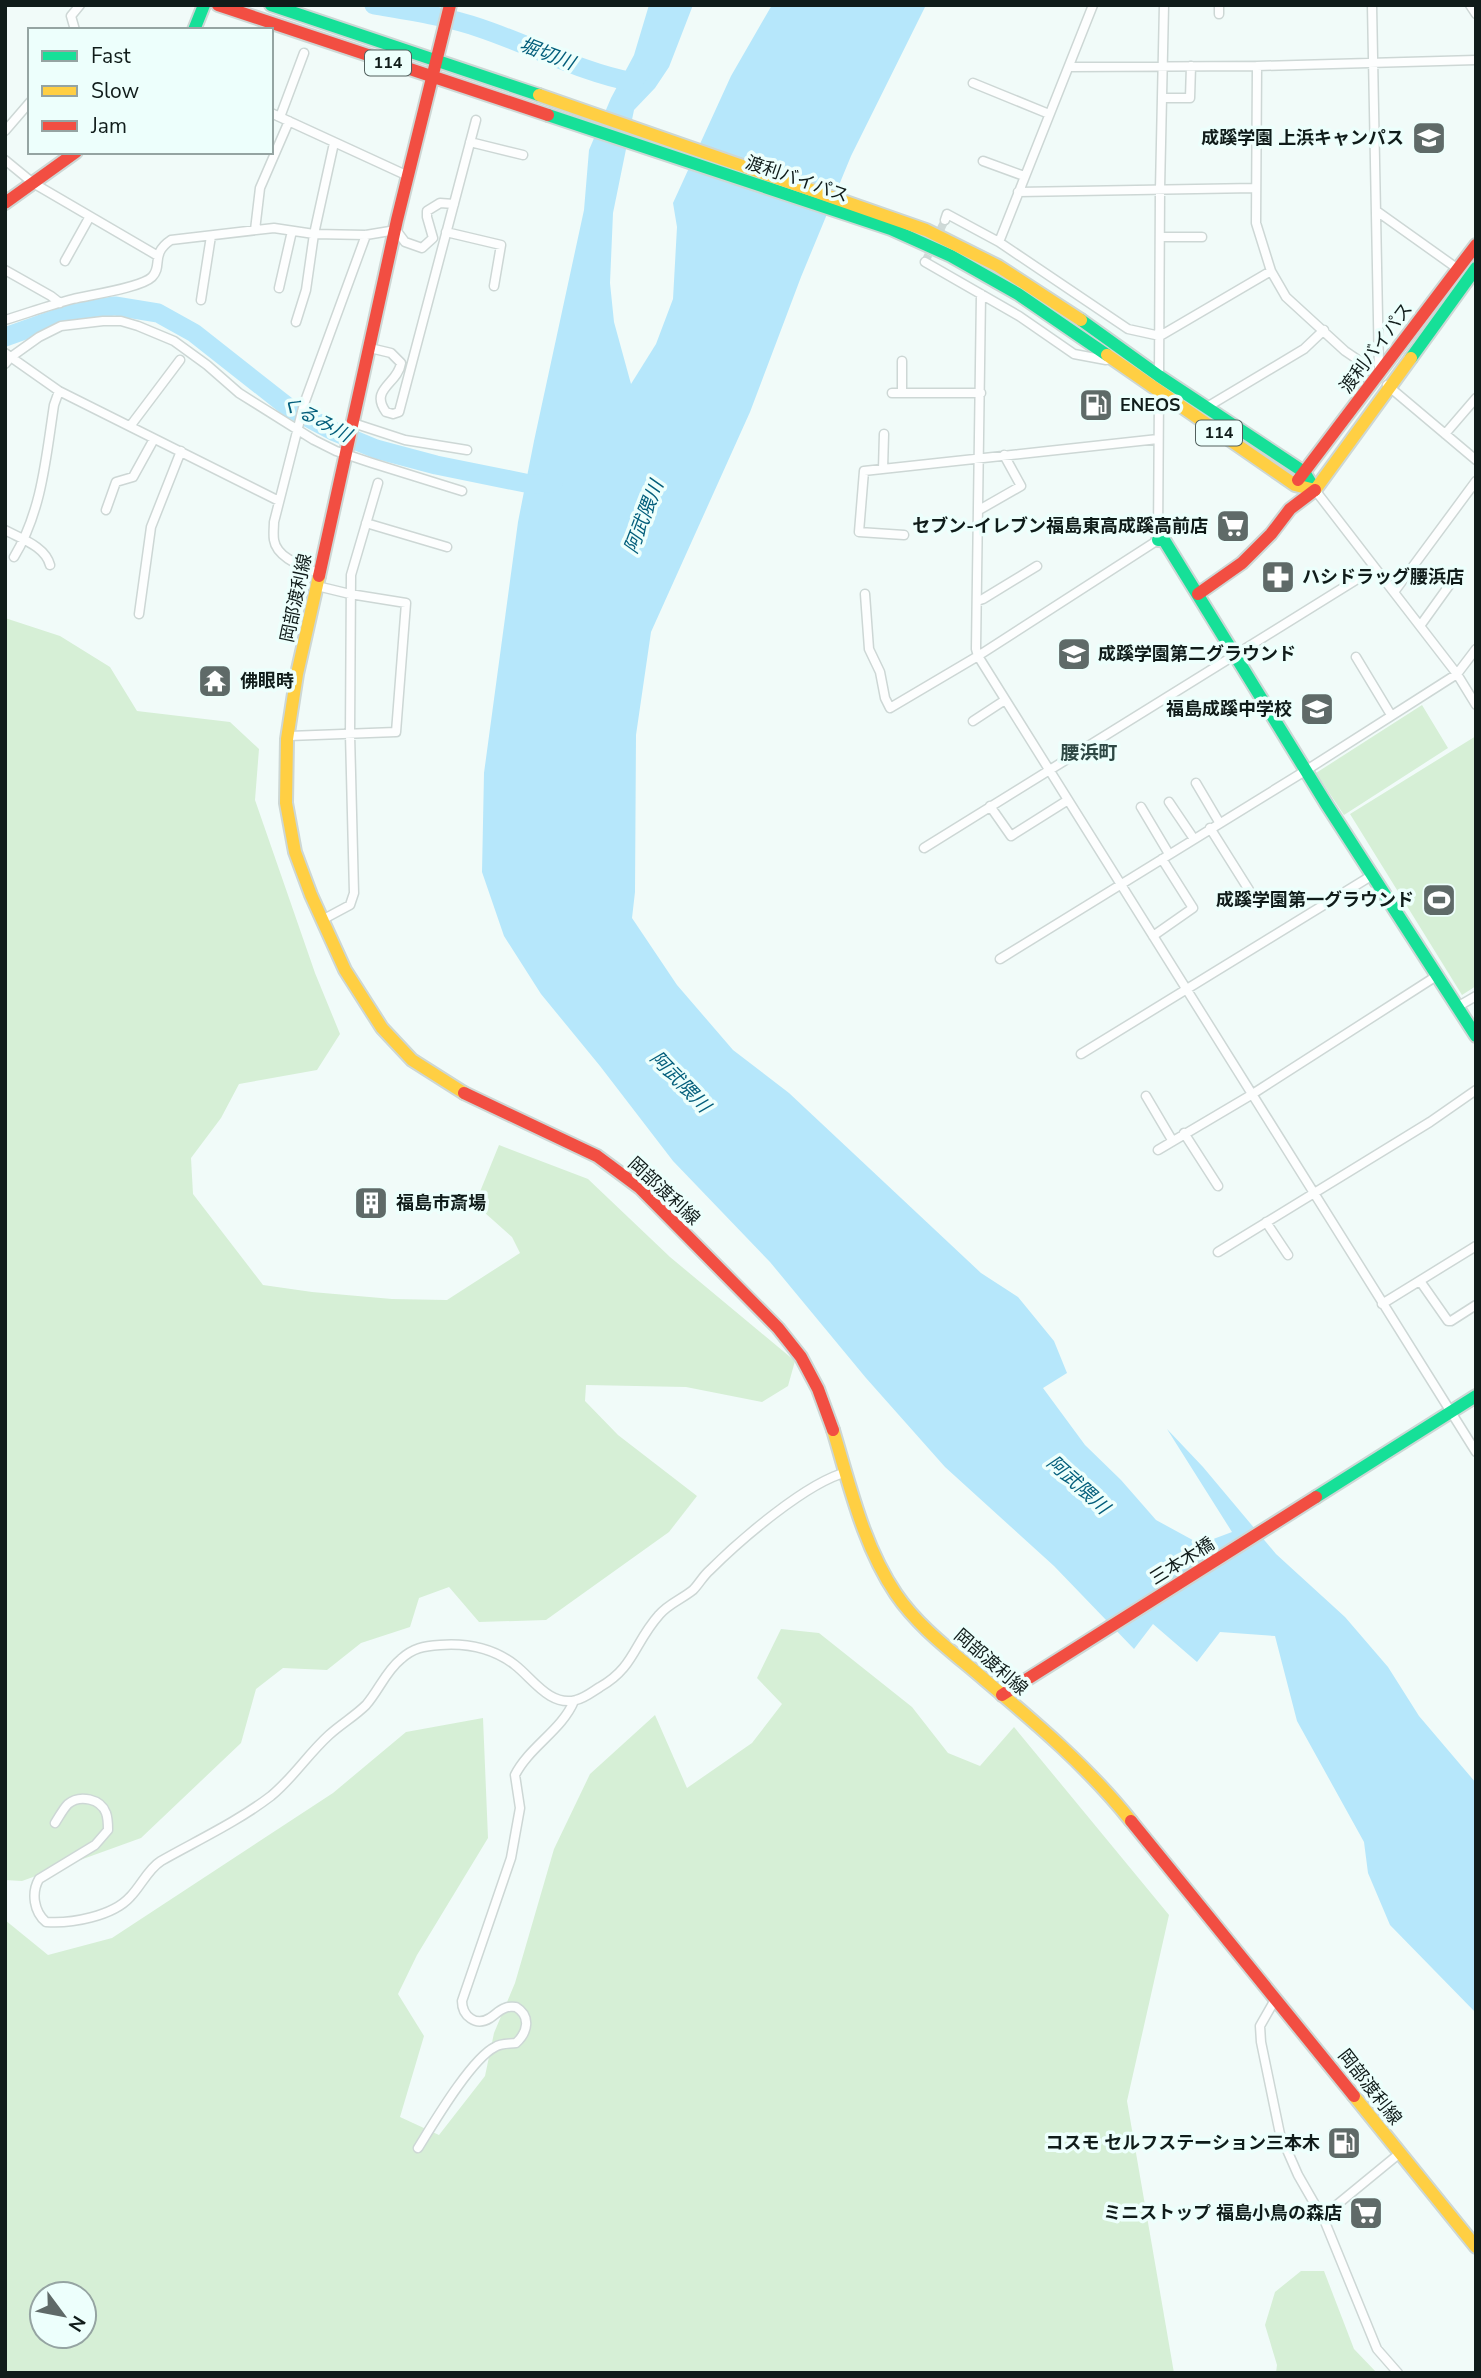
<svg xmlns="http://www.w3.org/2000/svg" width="1481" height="2378" font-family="'Nunito Sans','Noto Sans JP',sans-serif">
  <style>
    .green { fill: #d6efd6; fill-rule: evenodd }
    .water { fill: #b6e7fb }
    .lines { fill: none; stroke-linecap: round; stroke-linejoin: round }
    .river { stroke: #b6e7fb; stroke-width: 19 }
    .street-tunnel { stroke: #cfdad8; stroke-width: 8; stroke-dasharray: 8 4; stroke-linecap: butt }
    .street-casing { stroke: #cdd7d5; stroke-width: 11 }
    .fast-casing { stroke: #cdd7d5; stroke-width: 16 }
    .slow-casing { stroke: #cdd7d5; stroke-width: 16 }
    .jam-casing { stroke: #cdd7d5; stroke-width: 16 }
    .street { stroke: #fdfefe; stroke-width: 8 }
    .fast { stroke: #16e098; stroke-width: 12 }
    .slow { stroke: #ffcf43; stroke-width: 12 }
    .jam { stroke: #f24e42; stroke-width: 12 }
    .labels { text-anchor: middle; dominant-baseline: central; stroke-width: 7; stroke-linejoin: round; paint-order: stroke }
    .shield { fill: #edfffc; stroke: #52605e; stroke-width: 2 }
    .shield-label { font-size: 16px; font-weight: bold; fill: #101c1a }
    .poi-label { font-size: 18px; font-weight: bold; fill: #101c1a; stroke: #edfffc; text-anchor: end }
    .street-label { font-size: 18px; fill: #101c1a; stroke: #edfffc }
    .water-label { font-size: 19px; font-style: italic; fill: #035e7b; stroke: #edfffc }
    .neighbourhood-label { font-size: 19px; font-weight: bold; fill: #2d4743; stroke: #edfffc }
  </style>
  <rect width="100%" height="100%" fill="#f1fbf9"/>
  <path class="green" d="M 5,618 L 60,636 L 110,667 L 137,711 L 230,722 L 259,749 L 255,800 L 315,973 L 340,1034 L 317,1070 L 239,1084 L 221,1118 L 191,1158 L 193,1194 L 263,1285 L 312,1292 L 392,1299 L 447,1300 L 520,1253 L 512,1237 L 475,1204 L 499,1145 L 588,1179 L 670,1257 L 795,1361 L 788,1386 L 762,1402 L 686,1387 L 586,1385 L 585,1401 L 618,1435 L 697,1496 L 669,1532 L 546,1620 L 479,1622 L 449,1587 L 419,1598 L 410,1627 L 361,1643 L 327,1670 L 283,1668 L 256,1689 L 241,1743 L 141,1838 L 22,1881 L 5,1880 Z
    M 1422,705 L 1448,748 L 1344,815 L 1316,773 Z
    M 1476,736 L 1476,986 L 1462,995 L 1350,814 Z
    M 781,1629 L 819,1633 L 912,1707 L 948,1753 L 980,1766 L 1014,1727 L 1169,1915 L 1127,2101 L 1174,2373 L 5,2373 L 5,1920 L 48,1955 L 112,1938 L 333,1793 L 406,1732 L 483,1718 L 488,1838 L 417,1955 L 398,1994 L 424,2036 L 400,2117 L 439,2135 L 485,2076 L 494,2033 L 515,1983 L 554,1849 L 590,1774 L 655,1715 L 687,1788 L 752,1743 L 782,1704 L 757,1678 ZM 42,2294 L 84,2294 L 84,2336 L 42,2336 Z
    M 1301,2271 L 1324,2271 L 1354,2349 L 1377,2373 L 1276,2373 L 1277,2365 L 1265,2325 L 1275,2292 Z"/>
  <path class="water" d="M 649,5 L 693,5 L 669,67 L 655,88 L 634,110 L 613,213 L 610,283 L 614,322 L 631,384 L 656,344 L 673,299 L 677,227 L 673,203 L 731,76 L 772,5 L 926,5 L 851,156 L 801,277 L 750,412 L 651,632 L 636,735 L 635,892 L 632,918 L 677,985 L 733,1050 L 789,1093 L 981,1273 L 1018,1297 L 1054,1341 L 1067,1373 L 1043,1388 L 1085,1445 L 1121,1480 L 1156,1520 L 1200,1544 L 1232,1532 L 1167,1429 L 1203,1467 L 1276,1554 L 1345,1617 L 1388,1667 L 1419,1716 L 1476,1783 L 1476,2013 L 1390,1925 L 1368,1873 L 1364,1842 L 1297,1721 L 1275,1636 L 1220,1632 L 1197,1662 L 1153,1624 L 1134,1649 L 1054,1566 L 945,1467 L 866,1378 L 770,1262 L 673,1161 L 600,1066 L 541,994 L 504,936 L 482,872 L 484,773 L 518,522 L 534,441 L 584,210 L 589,150 L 611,98 L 634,55 Z"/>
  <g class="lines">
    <path class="river" d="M 374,5 C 409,11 445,16 480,28 C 531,45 580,72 633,82 L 640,73
      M 5,337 L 81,310 L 115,306 L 158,313 L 194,333 L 288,407 L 335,432 L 376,449 L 436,465 L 530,484 L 553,483"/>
    <path class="street-tunnel" d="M 925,262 L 945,220"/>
    <g class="street-casing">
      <path id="street" d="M 1219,5 L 1219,14
        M 1372,5 L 1379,371
        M 1470,5 L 1476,14
        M 75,30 L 71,16 L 80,5
        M 1257,66 L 1256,223 L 1271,271 L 1286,297 L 1345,351 L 1370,368
        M 1069,67 L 1257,66 L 1476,60
        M 973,83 L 1049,114
        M 1162,98 L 1190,98 L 1191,66
        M 271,113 L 408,176
        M 280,117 L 304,53
        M 5,131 L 30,102
        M 470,142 L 523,155
        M 5,160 L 33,183 L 158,256
        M 983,161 L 1024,176
        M 1018,192 L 1255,188
        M 1378,212 L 1458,269
        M 945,220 L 947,214 L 999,242 L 1128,329 L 1160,336 L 1271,271
        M 255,230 L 260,188 L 289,121
        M 446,232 L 501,245 L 494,286
        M 1160,237 L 1202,237
        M 999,242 L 1093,5
        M 65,261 L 89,218
        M 925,262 L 1019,316 L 1074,354 L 1106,360
        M 5,270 L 51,296 L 60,303
        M 279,288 L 292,231
        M 981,294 L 976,649 L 978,656 L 1476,1452
        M 201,300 L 211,236
        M 5,320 C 28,313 50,305 73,299 C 89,295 141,288 152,277 C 163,266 150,254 171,240 L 274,228 L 314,234 L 366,235 L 396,230 L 405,242 L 422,248 L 433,238 L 427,217 L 427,211 L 440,203 L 454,204
        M 296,322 L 306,290 L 314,234 L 334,143
        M 370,348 L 391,353 L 401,363 C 398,384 369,389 386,412 L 393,414 L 399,412 L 476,120
        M 5,353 L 59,391 L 279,501
        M 902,361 L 902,393
        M 5,364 L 11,357 L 39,337 L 61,326 L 103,321 L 121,321 L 138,326 L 174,341 L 207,365 L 239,393 L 314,440 L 336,451 L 372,463 L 462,491
        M 1159,377 L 1160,189 L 1164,5
        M 1387,385 L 1476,460
        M 892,393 L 981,393
        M 1207,407 L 1304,349 L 1324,330
        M 353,423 L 405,440 L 467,450
        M 131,425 L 180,360
        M 1445,434 L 1476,398
        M 883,469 L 884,434
        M 1315,490 L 1457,674 L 1476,705
        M 106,510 L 116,482 L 133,477 L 154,439
        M 979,510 L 1021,486 L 1004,455
        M 366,523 L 447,547
        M 5,530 C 21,539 45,546 50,565
        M 904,535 L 859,532 L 864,471 L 1158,439
        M 14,557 C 42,511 46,457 54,405 L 59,391
        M 320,574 C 305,567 277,559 274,540 C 273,534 274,527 274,522 L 304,404 L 366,235
        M 1394,592 L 1476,481
        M 865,594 L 869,649 L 880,672 L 885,698 L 890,708 L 978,656 L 1158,540 L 1159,393
        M 977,601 L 983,599 L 1037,566
        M 139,614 L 151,527 L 181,451
        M 1420,626 L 1453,580
        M 1356,657 L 1391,715
        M 973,721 L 1005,700
        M 289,736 L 396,732 L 406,603 L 350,594 L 317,586
        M 1196,783 L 1219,822
        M 1169,802 L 1194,839
        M 990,806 L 1011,836 L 1068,800
        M 1141,807 L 1169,854
        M 1210,828 L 1249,890
        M 924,848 L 1375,568
        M 322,920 L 350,905 L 354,893 L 350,734 L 351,575 L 378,483
        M 1153,936 L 1193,908 L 1162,859
        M 1000,959 L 1305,771 L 1457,674 L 1476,649
        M 1457,1007 L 1476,996
        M 1081,1054 L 1371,876
        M 1146,1096 L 1172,1140
        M 1184,1133 L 1218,1186
        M 1158,1150 L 1251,1095 L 1438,975
        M 1266,1222 L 1288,1255
        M 1218,1252 L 1430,1122 L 1476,1090
        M 1420,1281 L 1448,1321 L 1451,1321 L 1476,1305
        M 1382,1304 L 1476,1246
        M 55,1823 C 59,1817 63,1809 68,1804 C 80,1794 101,1799 106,1813 C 108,1818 108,1825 108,1830 L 95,1845 L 39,1879 C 31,1893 34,1912 46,1922 C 71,1924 113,1916 130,1897 C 141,1886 148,1869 161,1861 C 198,1840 237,1822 271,1796 C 293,1778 308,1754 329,1735 C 341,1724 355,1716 366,1705 C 379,1690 386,1671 401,1659 C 413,1648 424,1646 440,1645 C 466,1643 493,1648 515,1665 C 533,1679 550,1707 576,1700 C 585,1698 592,1692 600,1687 C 634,1668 634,1643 659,1615 C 668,1604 682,1599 693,1590 C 699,1584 703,1576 710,1570 C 740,1540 807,1482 847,1472
        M 1276,1998 L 1260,2026 L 1261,2042 L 1280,2134 L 1298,2175 L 1325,2222 L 1377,2349 L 1398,2373
        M 418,2148 C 433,2124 471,2059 495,2047 C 501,2043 509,2044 516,2043 C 528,2032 531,2016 516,2007 C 511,2007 509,2006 505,2008 C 499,2010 495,2015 490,2018 C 476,2027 462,2016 462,2001 L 511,1858 L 520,1808 L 515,1775 C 529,1747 562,1730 574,1701
        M 1322,2217 L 1400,2153"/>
    </g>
    <g class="fast-casing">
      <path id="fast" d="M 271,5 L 539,95
        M 194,30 L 204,5
        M 548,115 L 891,229 L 951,256 L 1018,294 L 1107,355
        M 1081,320 L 1159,376 L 1304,472 L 1315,490
        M 1411,358 L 1476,268
        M 1158,540 L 1164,540 L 1327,805 L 1476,1036
        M 1316,1497 L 1476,1396"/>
    </g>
    <g class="slow-casing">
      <path id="slow" d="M 539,95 L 926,230 L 998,266 L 1081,320
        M 1107,355 L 1295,485 L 1315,490 L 1411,358
        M 319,576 L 297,674 L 287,739 L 286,803 L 295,852 L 311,895 L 345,970 L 382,1028 L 412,1060 L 464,1093
        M 833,1430 C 850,1486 863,1545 896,1594 C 919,1628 954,1653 985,1680 C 1036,1723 1089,1768 1131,1821
        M 1354,2096 L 1476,2247"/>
    </g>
    <g class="jam-casing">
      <path id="jam" d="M 218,5 L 548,115
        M 5,203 L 76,152
        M 1298,480 L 1476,245
        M 319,576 L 397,220 L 450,5
        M 1198,594 L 1242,563 L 1271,534 L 1290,509 L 1315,490
        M 464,1093 L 597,1156 L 640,1188 L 778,1328 L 801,1357 L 818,1389 L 833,1430
        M 1002,1695 L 1316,1497
        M 1131,1821 L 1354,2096"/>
    </g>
    <use href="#street" class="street"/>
    <use href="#fast" class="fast"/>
    <use href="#slow" class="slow"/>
    <use href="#jam" class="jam"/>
  </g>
  <defs>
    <g id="school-square" transform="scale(1.75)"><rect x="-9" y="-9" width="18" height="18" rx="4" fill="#5f6a68" stroke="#edfffc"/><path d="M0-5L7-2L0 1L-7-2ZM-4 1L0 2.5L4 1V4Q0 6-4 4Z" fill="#fff"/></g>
    <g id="fuel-square" transform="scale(1.75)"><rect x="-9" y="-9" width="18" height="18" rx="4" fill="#5f6a68" stroke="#edfffc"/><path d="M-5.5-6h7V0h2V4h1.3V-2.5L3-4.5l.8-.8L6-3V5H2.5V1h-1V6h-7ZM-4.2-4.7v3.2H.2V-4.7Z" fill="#fff"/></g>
    <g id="supermarket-square" transform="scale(1.75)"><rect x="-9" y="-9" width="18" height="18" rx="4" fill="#5f6a68" stroke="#edfffc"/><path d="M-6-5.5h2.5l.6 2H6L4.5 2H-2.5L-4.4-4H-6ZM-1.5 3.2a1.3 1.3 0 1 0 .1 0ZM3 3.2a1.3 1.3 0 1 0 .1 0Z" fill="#fff"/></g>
    <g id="pharmacy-square" transform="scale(1.75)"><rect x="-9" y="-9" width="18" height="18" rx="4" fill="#5f6a68" stroke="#edfffc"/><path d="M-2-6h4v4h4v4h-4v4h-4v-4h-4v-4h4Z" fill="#fff"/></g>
    <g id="temple-square" transform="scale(1.75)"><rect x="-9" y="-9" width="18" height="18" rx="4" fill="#5f6a68" stroke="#edfffc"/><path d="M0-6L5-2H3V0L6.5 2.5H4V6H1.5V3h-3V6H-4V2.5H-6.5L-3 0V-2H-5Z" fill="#fff"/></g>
    <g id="stadium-square" transform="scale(1.75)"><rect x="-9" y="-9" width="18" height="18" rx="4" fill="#5f6a68" stroke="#edfffc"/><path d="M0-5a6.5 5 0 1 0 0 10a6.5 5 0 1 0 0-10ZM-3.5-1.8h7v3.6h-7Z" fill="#fff"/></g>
    <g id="building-square" transform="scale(1.75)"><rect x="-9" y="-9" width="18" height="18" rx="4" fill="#5f6a68" stroke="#edfffc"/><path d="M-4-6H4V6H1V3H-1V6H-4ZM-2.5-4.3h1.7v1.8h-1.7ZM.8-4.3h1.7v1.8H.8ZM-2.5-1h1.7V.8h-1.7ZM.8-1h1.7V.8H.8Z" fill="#fff"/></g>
  </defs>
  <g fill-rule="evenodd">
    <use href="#school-square" x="1429" y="138"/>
    <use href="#fuel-square" x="1096" y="405"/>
    <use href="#supermarket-square" x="1233" y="526"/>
    <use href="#pharmacy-square" x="1278" y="577"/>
    <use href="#school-square" x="1074" y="654"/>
    <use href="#temple-square" x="215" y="681"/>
    <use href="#school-square" x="1317" y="709"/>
    <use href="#stadium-square" x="1439" y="900"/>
    <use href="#building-square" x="371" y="1203"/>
    <use href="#fuel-square" x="1344" y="2143"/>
    <use href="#supermarket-square" x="1366" y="2213"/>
  </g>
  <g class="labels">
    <g class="shield">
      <rect x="365" y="50.5" width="46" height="25" rx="5"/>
      <rect x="1196" y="420.5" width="46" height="25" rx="5"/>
    </g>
    <g class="shield-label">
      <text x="388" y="63">114</text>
      <text x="1219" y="433">114</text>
    </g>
    <g class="poi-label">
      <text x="1404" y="138">成蹊学園 上浜キャンパス</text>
      <text x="1120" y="405" text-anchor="start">ENEOS</text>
      <text x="1208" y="526">セブン-イレブン福島東高成蹊高前店</text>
      <text x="1302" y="577" text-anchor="start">ハシドラッグ腰浜店</text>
      <text x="1098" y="654" text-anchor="start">成蹊学園第二グラウンド</text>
      <text x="240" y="681" text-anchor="start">佛眼時</text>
      <text x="1292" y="709">福島成蹊中学校</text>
      <text x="1414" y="900">成蹊学園第一グラウンド</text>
      <text x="396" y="1203" text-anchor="start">福島市斎場</text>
      <text x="1320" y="2143">コスモ セルフステーション三本木</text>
      <text x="1342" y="2213">ミニストップ 福島小鳥の森店</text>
    </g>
    <g class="street-label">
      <text transform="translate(797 179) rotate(19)">渡利バイパス</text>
      <text transform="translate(1376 348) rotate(-53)">渡利バイパス</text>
      <text transform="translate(296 598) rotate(-78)">岡部渡利線</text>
      <text transform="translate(664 1191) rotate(43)">岡部渡利線</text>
      <text transform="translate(1182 1561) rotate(-32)">三本木橋</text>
      <text transform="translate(991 1662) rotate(41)">岡部渡利線</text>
      <text transform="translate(1370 2087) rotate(52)">岡部渡利線</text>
    </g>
    <g class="water-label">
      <text transform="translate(547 54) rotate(21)">堀切川</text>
      <text transform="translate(316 419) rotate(28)">くるみ川</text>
      <text transform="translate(644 517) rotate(-69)">阿武隈川</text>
      <text transform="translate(680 1082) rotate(46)">阿武隈川</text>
      <text transform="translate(1078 1485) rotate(42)">阿武隈川</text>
    </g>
    <g class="neighbourhood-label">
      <text x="1089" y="753">腰浜町</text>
    </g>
  </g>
  <rect width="1481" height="2378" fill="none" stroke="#101c1a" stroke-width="14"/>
  <rect x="28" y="28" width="245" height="126" fill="#edfffc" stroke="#95a4a2" stroke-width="2"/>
  <rect x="42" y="51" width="35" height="10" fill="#16e098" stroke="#95a4a2" stroke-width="2"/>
  <text x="91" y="63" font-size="21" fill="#101c1a">Fast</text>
  <rect x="42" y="86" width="35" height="10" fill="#ffcf43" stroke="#95a4a2" stroke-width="2"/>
  <text x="91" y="98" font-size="21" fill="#101c1a">Slow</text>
  <rect x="42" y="121" width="35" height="10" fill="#f24e42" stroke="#95a4a2" stroke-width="2"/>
  <text x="91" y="133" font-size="21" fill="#101c1a">Jam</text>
  <g transform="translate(63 2315) rotate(122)"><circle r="33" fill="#edfffc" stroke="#95a4a2" stroke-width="2"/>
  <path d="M0-5L12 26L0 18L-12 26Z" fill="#5f6a68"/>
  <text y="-10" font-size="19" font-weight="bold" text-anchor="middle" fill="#101c1a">N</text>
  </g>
</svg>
